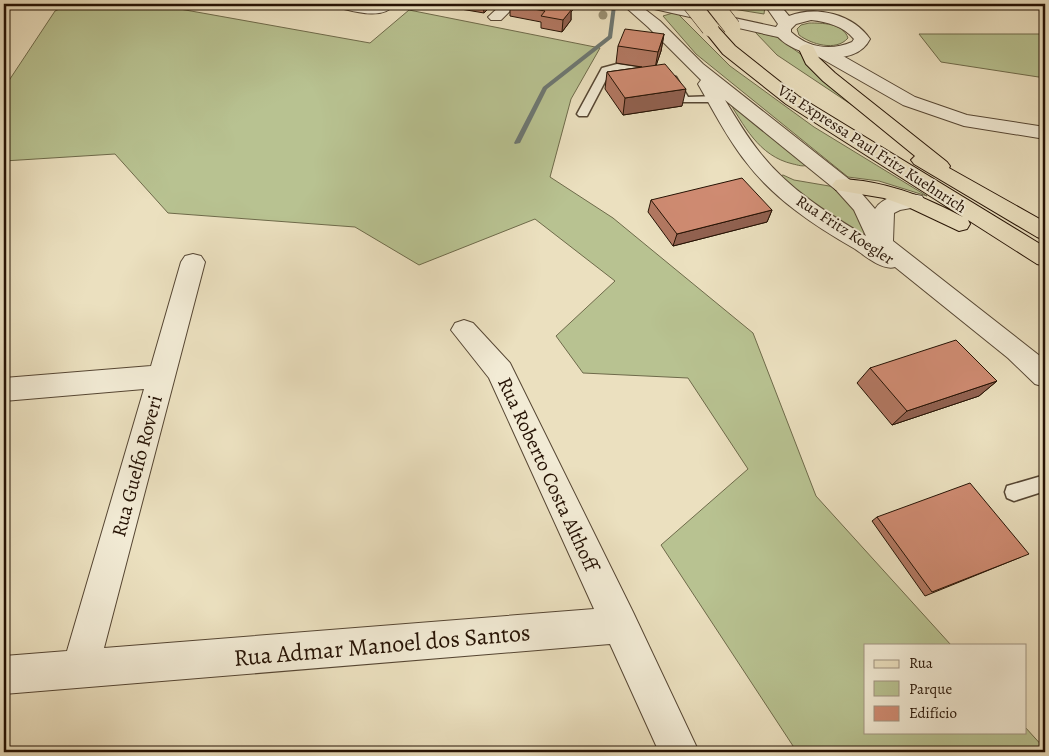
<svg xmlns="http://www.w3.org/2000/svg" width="1049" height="756" font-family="Alegreya,serif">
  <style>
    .green { fill: #b8c291; stroke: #6e6a4a }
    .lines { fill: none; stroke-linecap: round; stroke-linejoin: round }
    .stream { fill: #6d7772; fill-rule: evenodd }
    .service-casing { stroke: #564633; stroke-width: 3 }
    .minor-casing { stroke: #564633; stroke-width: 2 }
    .tertiary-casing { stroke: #564633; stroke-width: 2 }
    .primary-casing { stroke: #251204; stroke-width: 2 }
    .service { fill: #f2ebd5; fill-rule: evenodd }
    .minor { fill: #f2ebd5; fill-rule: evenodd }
    .tertiary { fill: #f2ebd5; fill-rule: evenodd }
    .primary { fill: #ebe0bf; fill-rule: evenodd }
    .primary-bridge-casing { stroke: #251204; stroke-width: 18; stroke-linecap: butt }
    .primary-bridge { stroke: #ebe0bf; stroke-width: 17 }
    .tree { fill: #9a9173 }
    .wall { fill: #b27862; stroke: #251204 }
    .shaded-wall { fill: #916150; stroke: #251204 }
    .building { fill: #cf8b72; stroke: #251204 }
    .labels { text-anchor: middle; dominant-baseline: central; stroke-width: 4; stroke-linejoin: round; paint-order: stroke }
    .far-street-label { font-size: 16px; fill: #251204; stroke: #f2ebd5 }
    .street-label { font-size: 20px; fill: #251204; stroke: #f2ebd5 }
    .near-street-label { font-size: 24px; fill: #251204; stroke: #f2ebd5 }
  </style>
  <rect width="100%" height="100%" fill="#ebe0bf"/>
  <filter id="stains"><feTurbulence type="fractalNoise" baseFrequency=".004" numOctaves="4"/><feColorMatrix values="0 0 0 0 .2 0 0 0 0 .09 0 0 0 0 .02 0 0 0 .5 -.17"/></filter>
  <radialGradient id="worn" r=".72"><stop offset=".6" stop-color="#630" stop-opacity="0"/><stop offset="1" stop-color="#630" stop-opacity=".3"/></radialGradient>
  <path class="green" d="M 70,4 L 165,4 L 163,6 L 370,43 L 409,10 L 600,48 L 571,99 L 550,177 L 613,218 L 753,333 L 816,496 L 951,645 L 865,645 L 865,732 L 1025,732 L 1025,727 L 1045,749 L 1045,752 L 797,752 L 661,545 L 748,469 L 688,378 L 583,373 L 556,336 L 615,281 L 535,219 L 419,265 L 355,227 L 168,213 L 115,154 L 4,161 L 4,88 L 55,11 Z
    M 730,4 L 763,4 L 765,6 L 764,14 L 733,9 Z
    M 676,12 L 730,66 L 814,127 L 927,196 L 879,181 L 848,177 L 696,54 L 663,16 Z
    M 809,23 C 822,23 843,23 848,38 C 836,52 811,44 799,35 L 797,29 L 801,25 Z
    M 755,32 L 777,37 L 806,58 L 859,107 L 855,107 L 777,55 Z
    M 919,34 L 1045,34 L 1045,78 L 941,62 Z
    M 726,97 L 808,165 C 802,167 798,165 793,164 C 758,156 744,125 726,97 Z
    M 783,175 L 794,180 L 835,187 L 862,218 L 866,239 L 802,197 L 780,176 Z"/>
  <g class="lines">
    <path class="stream" d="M 614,5 L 616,6 L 612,38 L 547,89 L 520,143 L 515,144 L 514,143 L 543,87 L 608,36 L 612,6 Z"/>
    <g class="service-casing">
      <path id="service" d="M 617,64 L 650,69 L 655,72 C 647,79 623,69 610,72 L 587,116 L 579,116 L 577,114 L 602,68 Z
        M 672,76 L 676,77 L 688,97 L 716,96 L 721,99 L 716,102 L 681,102 L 667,79 Z
        M 1045,475 L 1045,491 L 1014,501 L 1007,498 L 1005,492 L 1007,486 Z"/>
    </g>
    <g class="minor-casing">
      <path id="minor" d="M 334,4 L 395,4 C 383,21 353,11 336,7 Z
        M 502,4 L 517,4 L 501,20 L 491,20 L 488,17 Z
        M 823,47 L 829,48 L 915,97 L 967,115 L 1045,127 L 1045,139 L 964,126 L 903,105 L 817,56 L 815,52 L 817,48 Z
        M 193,254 L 201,256 L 205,262 L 104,648 L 594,609 L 489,378 L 451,330 L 455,323 L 464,320 L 473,323 L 510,363 L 633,612 L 699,752 L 659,752 L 610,644 L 4,694 L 4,656 L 67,651 L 144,389 L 4,401 L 4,378 L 151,366 L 181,262 L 185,256 Z"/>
    </g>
    <g class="tertiary-casing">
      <path id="tertiary" d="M 622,4 L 638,4 L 660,21 L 703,64 L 850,180 L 875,209 C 884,195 907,192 922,196 L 925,201 L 922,206 L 900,210 L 894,213 L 893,241 L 1045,360 L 1045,387 L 1035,384 L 1008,358 L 895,267 C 883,271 865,256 855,249 C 815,226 774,199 746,162 C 727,138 713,110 698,84 L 701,80 L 648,27 ZM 725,100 L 836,190 L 854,210 L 866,236 C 828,214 789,189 761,154 C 747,137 736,118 725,100 Z
        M 643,4 L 670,4 L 776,27 L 778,24 L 764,4 L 779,4 L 789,16 C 816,5 853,14 870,39 C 855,70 797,57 778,37 L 650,8 L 645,7 ZM 811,20 C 828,22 843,26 854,39 L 852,42 C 831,51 808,48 791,32 L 791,29 L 796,24 Z"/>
    </g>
    <g class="primary-casing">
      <path id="primary" d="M 710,23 L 716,25 L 735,46 L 798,96 L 1045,247 L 1045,266 L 1037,264 L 968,220 L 970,224 L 967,229 L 959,231 L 906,206 L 884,198 L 836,190 L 832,185 L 836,180 C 845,178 853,180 863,181 C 901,187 928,199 963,217 L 786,104 L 723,54 L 702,28 L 704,25 Z
        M 807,44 L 813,46 L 819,58 L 835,73 L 947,162 L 950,166 L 949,168 L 1045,222 L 1045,240 L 1037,237 L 914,164 L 911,160 L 915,156 L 823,81 L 806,64 L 799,49 L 801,46 Z"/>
    </g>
    <use href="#service" class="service"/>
    <use href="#minor" class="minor"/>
    <use href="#tertiary" class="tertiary"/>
    <use href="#primary" class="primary"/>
    <g class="primary-bridge-casing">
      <path id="primary-bridge" d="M 691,4 L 710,28
        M 714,4 L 732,27"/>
    </g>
    <use href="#primary-bridge" class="primary-bridge"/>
  </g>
  <circle class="tree" cx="603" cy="15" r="4.5"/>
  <path class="wall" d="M 409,4 L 434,4 L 427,9 L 409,6 Z
    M 448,4 L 491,4 L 491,6 L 484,13 L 449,7 Z
    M 510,5 L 571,12 L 571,20 L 562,32 L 541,28 L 541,22 L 510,16 Z
    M 664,34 L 661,51 L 656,65 L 682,106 L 623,115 L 605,89 L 607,72 L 642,67 L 616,63 L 618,46 Z
    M 651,200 L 772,210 L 767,222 L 673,246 L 648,212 Z
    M 870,368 L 997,381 L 979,396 L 892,425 L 857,383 Z
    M 877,517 L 1021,557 L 925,596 L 872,521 Z"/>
  <path class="shaded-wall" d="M 427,4 L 434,4 L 427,9 Z
    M 483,4 L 491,4 L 491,6 L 484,13 Z
    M 574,4 L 578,4 L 571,12 L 571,20 L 562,32 L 563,20 Z
    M 664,34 L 661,51 L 655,69 L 658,52 Z
    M 686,89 L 682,106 L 623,115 L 625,98 Z
    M 772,210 L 767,222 L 673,246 L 677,234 Z
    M 997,381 L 979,396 L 892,425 L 907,411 Z"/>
  <path class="building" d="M 511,4 L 555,4 L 553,6 L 572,9 L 563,20 L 541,16 L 545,11 L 510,5 Z
    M 557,4 L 574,4 L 571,8 L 557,6 Z
    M 625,29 L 664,34 L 658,52 L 618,46 Z
    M 665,64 L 686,89 L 625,98 L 607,72 Z
    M 742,178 L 772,210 L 677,234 L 651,200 Z
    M 956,340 L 997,381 L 907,411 L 870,368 Z
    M 970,483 L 1029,554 L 932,592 L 877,517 Z"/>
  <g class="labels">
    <g class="far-street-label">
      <text transform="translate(872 149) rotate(33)">Via Expressa Paul Fritz Kuehnrich</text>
      <text transform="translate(845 230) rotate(33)">Rua Fritz Koegler</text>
    </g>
    <g class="street-label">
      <text transform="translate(137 466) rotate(-75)">Rua Guelfo Roveri</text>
      <text transform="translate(548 474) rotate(65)">Rua Roberto Costa Althoff</text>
    </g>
    <g class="near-street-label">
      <text transform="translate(382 645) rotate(-5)">Rua Admar Manoel dos Santos</text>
    </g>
  </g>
  <rect width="1049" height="756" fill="none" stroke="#ebe0bf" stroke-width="20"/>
  <rect x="5" y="5" width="1039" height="746" fill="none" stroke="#251204" stroke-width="2.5"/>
  <rect x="10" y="10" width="1029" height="736" fill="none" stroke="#251204"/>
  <rect x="864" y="644" width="162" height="90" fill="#f2ebd5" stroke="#a09481"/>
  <rect x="874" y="660" width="25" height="8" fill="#ebe0bf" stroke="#a09481"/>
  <text x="909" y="668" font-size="15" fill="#251204">Rua</text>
  <rect x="874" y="681" width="25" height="15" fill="#b8c291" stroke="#a09481"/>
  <text x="909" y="694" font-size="15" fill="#251204">Parque</text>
  <rect x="874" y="706" width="25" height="15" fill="#cf8b72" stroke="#a09481"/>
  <text x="909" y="718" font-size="15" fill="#251204">Edifício</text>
  <rect width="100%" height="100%" filter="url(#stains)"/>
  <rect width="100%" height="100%" fill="url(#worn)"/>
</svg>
